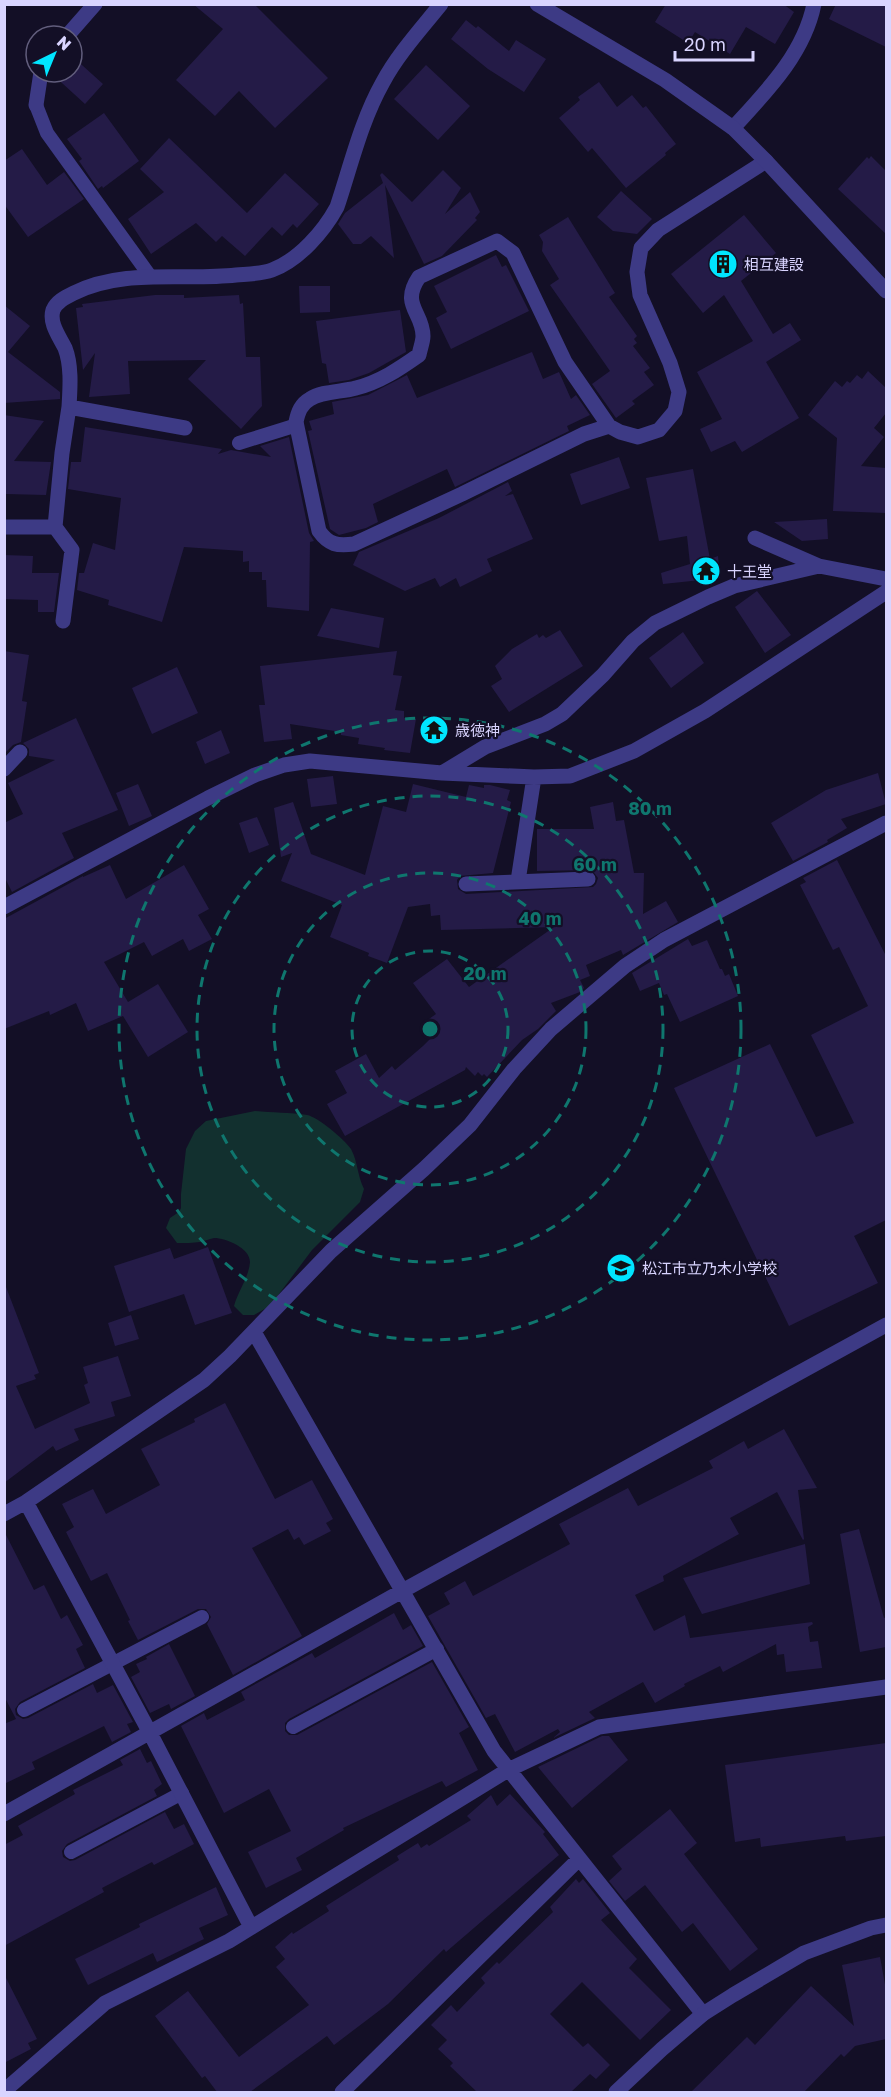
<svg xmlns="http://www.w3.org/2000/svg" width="891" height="2097" font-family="'Golos Text','Noto Sans JP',sans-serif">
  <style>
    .green { fill: #12302f }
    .building { fill: #241b47 }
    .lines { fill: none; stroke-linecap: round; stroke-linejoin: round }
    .service { stroke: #3d3a85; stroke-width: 14 }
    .minor { stroke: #3d3a85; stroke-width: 15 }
    .tertiary { stroke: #3d3a85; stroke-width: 15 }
    .ring { fill: none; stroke: #0f766e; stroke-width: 3; stroke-dasharray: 10 8 }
    .labels { text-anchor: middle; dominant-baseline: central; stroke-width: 4.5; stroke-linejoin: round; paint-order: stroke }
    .poi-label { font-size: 15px; fill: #d9d4ff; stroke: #130f26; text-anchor: start }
    .centre { fill: #0f766e; stroke: #130f26; stroke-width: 3 }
    .ring-label { font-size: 18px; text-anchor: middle; font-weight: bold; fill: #0f766e; stroke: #130f26; stroke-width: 4.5; stroke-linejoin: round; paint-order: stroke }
  </style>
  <rect width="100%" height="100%" fill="#130f26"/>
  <path class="green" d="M 255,1111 C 272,1113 290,1112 307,1115 C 318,1117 344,1139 351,1149 C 358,1162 357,1175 364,1189 L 360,1202 L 312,1250 L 270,1306 L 254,1315 L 243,1315 L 234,1306 C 238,1291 249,1277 250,1262 C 250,1248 226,1238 214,1238 C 209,1239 205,1241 200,1242 C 193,1243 185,1243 177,1243 L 166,1228 L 170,1218 L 179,1212 L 181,1208 L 181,1194 L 186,1149 L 195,1131 L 206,1121 Z"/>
  <path class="building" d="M 193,4 L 254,4 L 328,78 L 275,128 L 239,91 L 215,116 L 176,80 L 223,29 Z
    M 666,4 L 783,4 L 794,12 L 775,44 L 746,27 L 730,54 L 695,32 L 688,43 L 655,22 Z
    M 836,4 L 886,4 L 886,47 L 829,19 Z
    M 466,20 L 476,28 L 478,26 L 509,51 L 516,40 L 546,59 L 524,92 L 488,69 L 451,39 Z
    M 72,56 L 103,84 L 85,104 L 51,73 L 72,72 Z
    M 426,65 L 470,106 L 438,140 L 394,99 Z
    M 599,82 L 617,107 L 632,95 L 643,108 L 646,106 L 676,144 L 665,153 L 666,155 L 626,188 L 592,148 L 588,152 L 559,118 L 580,100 L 578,97 Z
    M 104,113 L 139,161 L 103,188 L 102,186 L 98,189 L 79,161 L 82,159 L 67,139 Z
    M 169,138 L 247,213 L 285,173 L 319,204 L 297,228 L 293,224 L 282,236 L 272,227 L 245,256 L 222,236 L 216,242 L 196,223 L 151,254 L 128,219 L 164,192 L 140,169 Z
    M 22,149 L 47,185 L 64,172 L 84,199 L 28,237 L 4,204 L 4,161 Z
    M 871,156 L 886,171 L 886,234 L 838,189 L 867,157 L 869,159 Z
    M 443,170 L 461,188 L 445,214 L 470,192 L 480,212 L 475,218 L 477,220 L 442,256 L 424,264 L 385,185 L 394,258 L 371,236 L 361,244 L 353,244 L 338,224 L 345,213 L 383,183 L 380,175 L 382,173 L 412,202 Z
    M 621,191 L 652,219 L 637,234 L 613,231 L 597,217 Z
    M 744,215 L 776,253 L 741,281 L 773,334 L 790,323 L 801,340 L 766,362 L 799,418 L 742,452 L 735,441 L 711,452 L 700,429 L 722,419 L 697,372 L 753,341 L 724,295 L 703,313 L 671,274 Z
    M 568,217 L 615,293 L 609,297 L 637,336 L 634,339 L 637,343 L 633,346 L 650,368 L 644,372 L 654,385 L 632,401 L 635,404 L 616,418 L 592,384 L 610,371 L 550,285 L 559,279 L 542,251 L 543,242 L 539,235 Z
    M 496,255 L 502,267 L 506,265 L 529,311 L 451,349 L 436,318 L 447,312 L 434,286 Z
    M 299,286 L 330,286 L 330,312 L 300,313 Z
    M 155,295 L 184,295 L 184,298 L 239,295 L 240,304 L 243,303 L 246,357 L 260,357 L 262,406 L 241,429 L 188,379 L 206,360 L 128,361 L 130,394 L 89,397 L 95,353 L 83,370 L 76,308 L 83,307 L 82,304 Z
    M 4,305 L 30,326 L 8,352 L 60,392 L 60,399 L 4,403 Z
    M 400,310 L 406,352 L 369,373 L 349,380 L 329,383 L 326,364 L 322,363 L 316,321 Z
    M 532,352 L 543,379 L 559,372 L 571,399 L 576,395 L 590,415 L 567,426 L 569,431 L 455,487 L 447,469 L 373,504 L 378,522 L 366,528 L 339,535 L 330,529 L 308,431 L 312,430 L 309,421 L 334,414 L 332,402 L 368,395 L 407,375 L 417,398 Z
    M 868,371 L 886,388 L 886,413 L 874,428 L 884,437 L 861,466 L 886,468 L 886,513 L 833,511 L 837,438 L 808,415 L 835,381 L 842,387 L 847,381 L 850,383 L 857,375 L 862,379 Z
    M 4,415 L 44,421 L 14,461 L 51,462 L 46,495 L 6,494 L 4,492 Z
    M 85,427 L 222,449 L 218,454 L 231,450 L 271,457 L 260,446 L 289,437 L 309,533 L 314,541 L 310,542 L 309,611 L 267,607 L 266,580 L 262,580 L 262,572 L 249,572 L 249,561 L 243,562 L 243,551 L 184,547 L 162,622 L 108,605 L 109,600 L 77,590 L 79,573 L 84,573 L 93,543 L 115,550 L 121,498 L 68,489 L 71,462 L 81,462 Z
    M 619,457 L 630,488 L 581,505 L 570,474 Z
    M 693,469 L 710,559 L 718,556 L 720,578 L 663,584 L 661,573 L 690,564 L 687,536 L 659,541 L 646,478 Z
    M 508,482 L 512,491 L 505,496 L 513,494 L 533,539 L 487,559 L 492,571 L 460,587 L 456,578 L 440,587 L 435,578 L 405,591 L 353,565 L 359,552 L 439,518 Z
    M 827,519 L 828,539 L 802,541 L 774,522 Z
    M 4,555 L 33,556 L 32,573 L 59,573 L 54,612 L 38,612 L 38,600 L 4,599 Z
    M 757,591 L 791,635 L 765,653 L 735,607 Z
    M 331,608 L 384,618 L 379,648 L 317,636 Z
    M 560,630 L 583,666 L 509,712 L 491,686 L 502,679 L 495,666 L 512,649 L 537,634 L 539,638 L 543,635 L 546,638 Z
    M 683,632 L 704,663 L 671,688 L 649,658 Z
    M 4,651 L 29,655 L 22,701 L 27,702 L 21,742 L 13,745 L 4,754 Z
    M 397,651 L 393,675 L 402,676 L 395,710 L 404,711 L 404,718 L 416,719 L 410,753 L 384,750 L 385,748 L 358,744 L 359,738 L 341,735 L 341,732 L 290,724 L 292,739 L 264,742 L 259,705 L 265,705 L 260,666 Z
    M 177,667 L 198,713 L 152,734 L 132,688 Z
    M 76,718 L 118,810 L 62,833 L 74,858 L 12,892 L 4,876 L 4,823 L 23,814 L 8,783 L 55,760 L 29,756 L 29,749 L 23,743 Z
    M 221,730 L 230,753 L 205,764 L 196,742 Z
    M 878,773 L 886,804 L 841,819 L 847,828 L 827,840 L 828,842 L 793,861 L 771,823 L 826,790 Z
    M 333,776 L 337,804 L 311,807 L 307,779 Z
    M 138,784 L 152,816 L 129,826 L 116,793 Z
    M 413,784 L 466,797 L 469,785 L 484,788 L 484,785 L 490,785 L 510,790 L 507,800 L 511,802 L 493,873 L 460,876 L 457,880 L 458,889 L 466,894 L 593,887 L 596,884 L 598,878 L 592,870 L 537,871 L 537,829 L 594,829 L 590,807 L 613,802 L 616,821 L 624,820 L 634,873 L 644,873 L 643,914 L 666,901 L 678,922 L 623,955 L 621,950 L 586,965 L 590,976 L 580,980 L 584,988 L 580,992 L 551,1003 L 556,1011 L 538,1029 L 522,1040 L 487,1077 L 484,1074 L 482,1076 L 478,1072 L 475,1076 L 466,1067 L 465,1070 L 345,1136 L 327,1104 L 347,1093 L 335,1071 L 366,1054 L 379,1078 L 392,1066 L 395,1070 L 423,1046 L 438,1031 L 429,1019 L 436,1014 L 413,983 L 447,959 L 469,987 L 554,927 L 441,930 L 440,915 L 431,916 L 430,904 L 408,907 L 387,963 L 368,956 L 369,953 L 330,937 L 342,905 L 281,881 L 292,853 L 281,857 L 274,808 L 293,802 L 311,854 L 365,875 L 383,806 L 406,812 Z
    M 257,817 L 269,845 L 249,853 L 239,823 Z
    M 837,860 L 886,956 L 886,1220 L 854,1236 L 878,1283 L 789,1326 L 674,1088 L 770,1044 L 816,1137 L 854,1123 L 811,1035 L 868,1006 L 839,947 L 833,950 L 800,885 L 806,882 L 803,878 Z
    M 110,865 L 126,899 L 184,865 L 209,909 L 198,915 L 212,939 L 189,951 L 183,939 L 152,956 L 144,942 L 104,962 L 128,1002 L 158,984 L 188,1032 L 148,1057 L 123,1016 L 88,1031 L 76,1003 L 50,1015 L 49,1011 L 4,1029 L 4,919 L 83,876 L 83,877 Z
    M 688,939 L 692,946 L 707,940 L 720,969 L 722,969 L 725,976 L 729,974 L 738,996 L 680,1022 L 667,994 L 664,995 L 659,983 L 640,991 L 632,973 Z
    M 208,1247 L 232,1313 L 195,1325 L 184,1294 L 129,1312 L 114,1266 L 170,1248 L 174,1259 Z
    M 4,1287 L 6,1287 L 39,1373 L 34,1375 L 36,1379 L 16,1386 L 35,1429 L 90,1403 L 84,1385 L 88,1383 L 83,1367 L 118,1356 L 131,1396 L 111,1402 L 115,1416 L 74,1429 L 79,1440 L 56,1451 L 53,1446 L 4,1483 Z
    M 131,1315 L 139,1339 L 115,1346 L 108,1323 Z
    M 225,1403 L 275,1499 L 312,1480 L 333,1519 L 326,1523 L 331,1531 L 304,1545 L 299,1537 L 294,1540 L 288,1529 L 252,1548 L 302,1636 L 233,1675 L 207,1624 L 211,1617 L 206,1609 L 198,1609 L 138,1640 L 128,1621 L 130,1620 L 107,1573 L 91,1581 L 66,1532 L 74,1527 L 62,1504 L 93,1489 L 106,1514 L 160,1485 L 141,1449 L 195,1422 L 194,1419 Z
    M 784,1429 L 817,1488 L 798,1490 L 804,1539 L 803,1540 L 777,1492 L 730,1518 L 739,1534 L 663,1576 L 664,1581 L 635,1595 L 654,1631 L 685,1615 L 690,1638 L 812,1622 L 813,1624 L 808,1627 L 810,1642 L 818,1641 L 822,1668 L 786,1672 L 784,1654 L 777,1655 L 776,1644 L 723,1672 L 720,1666 L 684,1684 L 685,1686 L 655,1703 L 643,1682 L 589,1712 L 595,1718 L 553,1738 L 560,1732 L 558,1729 L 515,1752 L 495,1714 L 486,1718 L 428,1616 L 450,1604 L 444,1593 L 465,1581 L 473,1596 L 570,1544 L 559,1524 L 628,1488 L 638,1506 L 713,1468 L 709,1461 L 744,1441 L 748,1449 Z
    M 859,1529 L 884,1618 L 886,1617 L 886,1647 L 860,1652 L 840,1534 Z
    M 4,1531 L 34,1590 L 44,1585 L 61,1619 L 67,1615 L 83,1645 L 76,1649 L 85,1668 L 20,1702 L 15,1709 L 16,1715 L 23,1719 L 28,1718 L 93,1684 L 97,1693 L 113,1685 L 133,1722 L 127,1724 L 131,1732 L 112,1742 L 104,1726 L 32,1762 L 35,1769 L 4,1784 L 4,1724 L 16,1719 L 4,1696 Z
    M 805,1544 L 810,1584 L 702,1614 L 683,1578 Z
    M 394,1613 L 403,1630 L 411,1625 L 423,1646 L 289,1719 L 285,1723 L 285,1731 L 289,1735 L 297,1735 L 432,1662 L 469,1727 L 459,1733 L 478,1770 L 446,1787 L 442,1781 L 343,1828 L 344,1830 L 296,1858 L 302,1870 L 266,1888 L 248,1852 L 291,1831 L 269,1789 L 224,1813 L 181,1726 L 204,1713 L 207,1720 L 245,1700 L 241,1692 L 312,1653 L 315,1658 Z
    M 169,1644 L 195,1696 L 171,1709 L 169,1704 L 150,1713 L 131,1677 L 140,1672 L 136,1664 L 147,1659 L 146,1657 Z
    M 602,1736 L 609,1736 L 628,1760 L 572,1808 L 538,1767 Z
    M 886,1743 L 886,1836 L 846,1841 L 845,1836 L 761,1847 L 760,1838 L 735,1842 L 725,1765 Z
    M 140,1749 L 147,1763 L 151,1761 L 162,1784 L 154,1790 L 157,1796 L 67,1844 L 62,1851 L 63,1857 L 70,1861 L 75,1860 L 165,1812 L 174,1829 L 184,1824 L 194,1844 L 154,1865 L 152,1862 L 102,1888 L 104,1892 L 4,1946 L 4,1845 L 23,1835 L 18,1826 L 75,1794 L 73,1790 L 123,1765 L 120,1760 Z
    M 510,1794 L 545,1832 L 543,1834 L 559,1855 L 446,1952 L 444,1949 L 388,2004 L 334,2045 L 327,2036 L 250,2092 L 217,2092 L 205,2076 L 202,2078 L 155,2016 L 188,1991 L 239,2057 L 309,2005 L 276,1967 L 285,1959 L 275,1947 L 292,1932 L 293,1934 L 329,1911 L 326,1906 L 399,1860 L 397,1856 L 418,1843 L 421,1848 L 427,1844 L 429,1846 L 471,1820 L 467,1816 L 491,1795 L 497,1806 Z
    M 670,1809 L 697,1843 L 684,1854 L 758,1949 L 730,1971 L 693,1923 L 682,1932 L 645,1885 L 625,1901 L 609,1881 L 622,1869 L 612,1856 Z
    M 576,1879 L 579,1883 L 583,1879 L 610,1913 L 601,1920 L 637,1959 L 629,1968 L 671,2010 L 640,2040 L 582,1982 L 550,2014 L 583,2047 L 588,2043 L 610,2065 L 596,2079 L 590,2074 L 571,2092 L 477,2092 L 450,2066 L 453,2063 L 438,2049 L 447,2040 L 431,2025 L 451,2005 L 457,2012 L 485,1983 L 481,1978 L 497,1962 L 499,1964 L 553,1912 L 550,1907 Z
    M 216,1887 L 228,1915 L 199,1928 L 204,1939 L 157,1962 L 153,1953 L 88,1985 L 75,1959 L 140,1927 L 139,1924 Z
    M 880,1957 L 886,1990 L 886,2039 L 855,2046 L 844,2057 L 841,2054 L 804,2092 L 691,2092 L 747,2037 L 755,2045 L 811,1986 L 854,2026 L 842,1965 Z
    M 4,1974 L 37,2039 L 28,2043 L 31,2049 L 4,2063 Z"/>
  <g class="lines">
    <path class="service" d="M 36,105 L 47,133 L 150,276
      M 239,443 L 297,425
      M 24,1710 L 202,1617
      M 293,1727 L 437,1649
      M 71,1852 L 182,1793"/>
    <path class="minor" d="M 67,36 L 95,4
      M 36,105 L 41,72
      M 733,128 C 766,92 804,54 814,4
      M 69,407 C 70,389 72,366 65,348 C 59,336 49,323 53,310 C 57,301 66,297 74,293 C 125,268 182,281 236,275 C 248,274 261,274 272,270 C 299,260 324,231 337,207 C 351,165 361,121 383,82 C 398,54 421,29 441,4
      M 609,426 L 584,434 L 462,494 L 354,544 C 337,546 329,545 319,531 L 296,422 C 298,412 301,404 310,399 C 322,391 342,392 356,388 C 380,382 399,369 419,355 C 420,349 423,342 423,336 C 423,312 400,305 419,277 L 497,241 L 513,253 L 565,362 L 609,426 L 620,432 L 638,437 L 659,430 L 675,411 L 679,392 L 670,363 L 640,295 L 637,272 L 641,248 L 658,230 L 766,161
      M 4,527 L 55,527
      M 755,538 L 819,566
      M 63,621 L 72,550 L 55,527 L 62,453 L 69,407 L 185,428
      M 4,769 L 20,752
      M 442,773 L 485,747 L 545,724 L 562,714 L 603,675 L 633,641 L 655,623 L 708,597 L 734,586 L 819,566 L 886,579
      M 518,881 L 534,777
      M 466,884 L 588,879
      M 4,907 L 208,798 L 255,775 L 284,765 L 310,761 L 442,773 L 534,777 L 570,776 L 634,751 L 705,711 L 886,592
      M 254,1332 L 494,1751 L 703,2014
      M 4,1514 L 26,1502
      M 4,1814 L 404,1590 L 886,1325
      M 251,1927 L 150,1733 L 26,1502 L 204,1380 L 230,1356 L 331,1251 L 424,1169 L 470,1125 L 514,1069 L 551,1029 L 625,966 L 664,940 L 886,823
      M 4,2091 L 105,2003 L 229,1941 L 508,1770 L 599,1727 L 886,1687
      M 342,2092 L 579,1859"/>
    <path class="tertiary" d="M 537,4 L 665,80 L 733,128 L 766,161 L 886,291
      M 616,2092 L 662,2049 L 703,2014 L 733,1995 L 804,1953 L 871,1928 L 886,1925"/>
  </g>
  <g class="ring">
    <circle cx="430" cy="1029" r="78"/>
    <circle cx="430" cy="1029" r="156"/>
    <circle cx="430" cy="1029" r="233"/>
    <circle cx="430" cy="1029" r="311"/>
  </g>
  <defs>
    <g id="building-disc" transform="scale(1.5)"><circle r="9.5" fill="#00e5ff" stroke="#130f26"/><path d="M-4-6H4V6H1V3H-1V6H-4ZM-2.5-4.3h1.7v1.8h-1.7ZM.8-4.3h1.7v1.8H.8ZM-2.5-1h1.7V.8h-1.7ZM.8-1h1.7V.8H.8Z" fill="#111"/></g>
    <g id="temple-disc" transform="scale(1.5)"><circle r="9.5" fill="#00e5ff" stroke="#130f26"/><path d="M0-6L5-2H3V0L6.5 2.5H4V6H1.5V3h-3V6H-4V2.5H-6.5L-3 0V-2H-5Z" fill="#111"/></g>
    <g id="school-disc" transform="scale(1.5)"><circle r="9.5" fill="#00e5ff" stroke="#130f26"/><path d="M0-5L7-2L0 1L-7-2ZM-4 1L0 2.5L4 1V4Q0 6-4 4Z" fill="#111"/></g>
  </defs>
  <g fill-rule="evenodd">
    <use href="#building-disc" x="723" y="264"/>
    <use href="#temple-disc" x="706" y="571"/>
    <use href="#temple-disc" x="434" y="730"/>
    <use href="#school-disc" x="621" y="1268"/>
  </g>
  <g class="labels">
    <g class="poi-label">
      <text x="744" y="264">相互建設</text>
      <text x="727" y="571">十王堂</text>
      <text x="455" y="730">歳徳神</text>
      <text x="642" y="1268">松江市立乃木小学校</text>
    </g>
  </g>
  <circle cx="430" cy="1029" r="9" class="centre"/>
  <g class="ring-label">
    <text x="650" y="815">80 m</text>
    <text x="595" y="871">60 m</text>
    <text x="540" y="925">40 m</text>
    <text x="485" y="980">20 m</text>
  </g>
  <rect width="891" height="2097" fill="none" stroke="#d9d4ff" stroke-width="12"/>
  <g transform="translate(54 54) rotate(43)"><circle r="28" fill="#130f26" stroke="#625e7d" stroke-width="1.5"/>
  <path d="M0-4.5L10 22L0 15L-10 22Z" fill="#00e5ff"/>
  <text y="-9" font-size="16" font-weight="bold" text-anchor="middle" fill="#d9d4ff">N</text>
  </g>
  <path d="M675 51v9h78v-9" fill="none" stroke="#d9d4ff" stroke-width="3"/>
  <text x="684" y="51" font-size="18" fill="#d9d4ff" stroke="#130f26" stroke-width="4.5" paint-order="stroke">20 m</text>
</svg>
